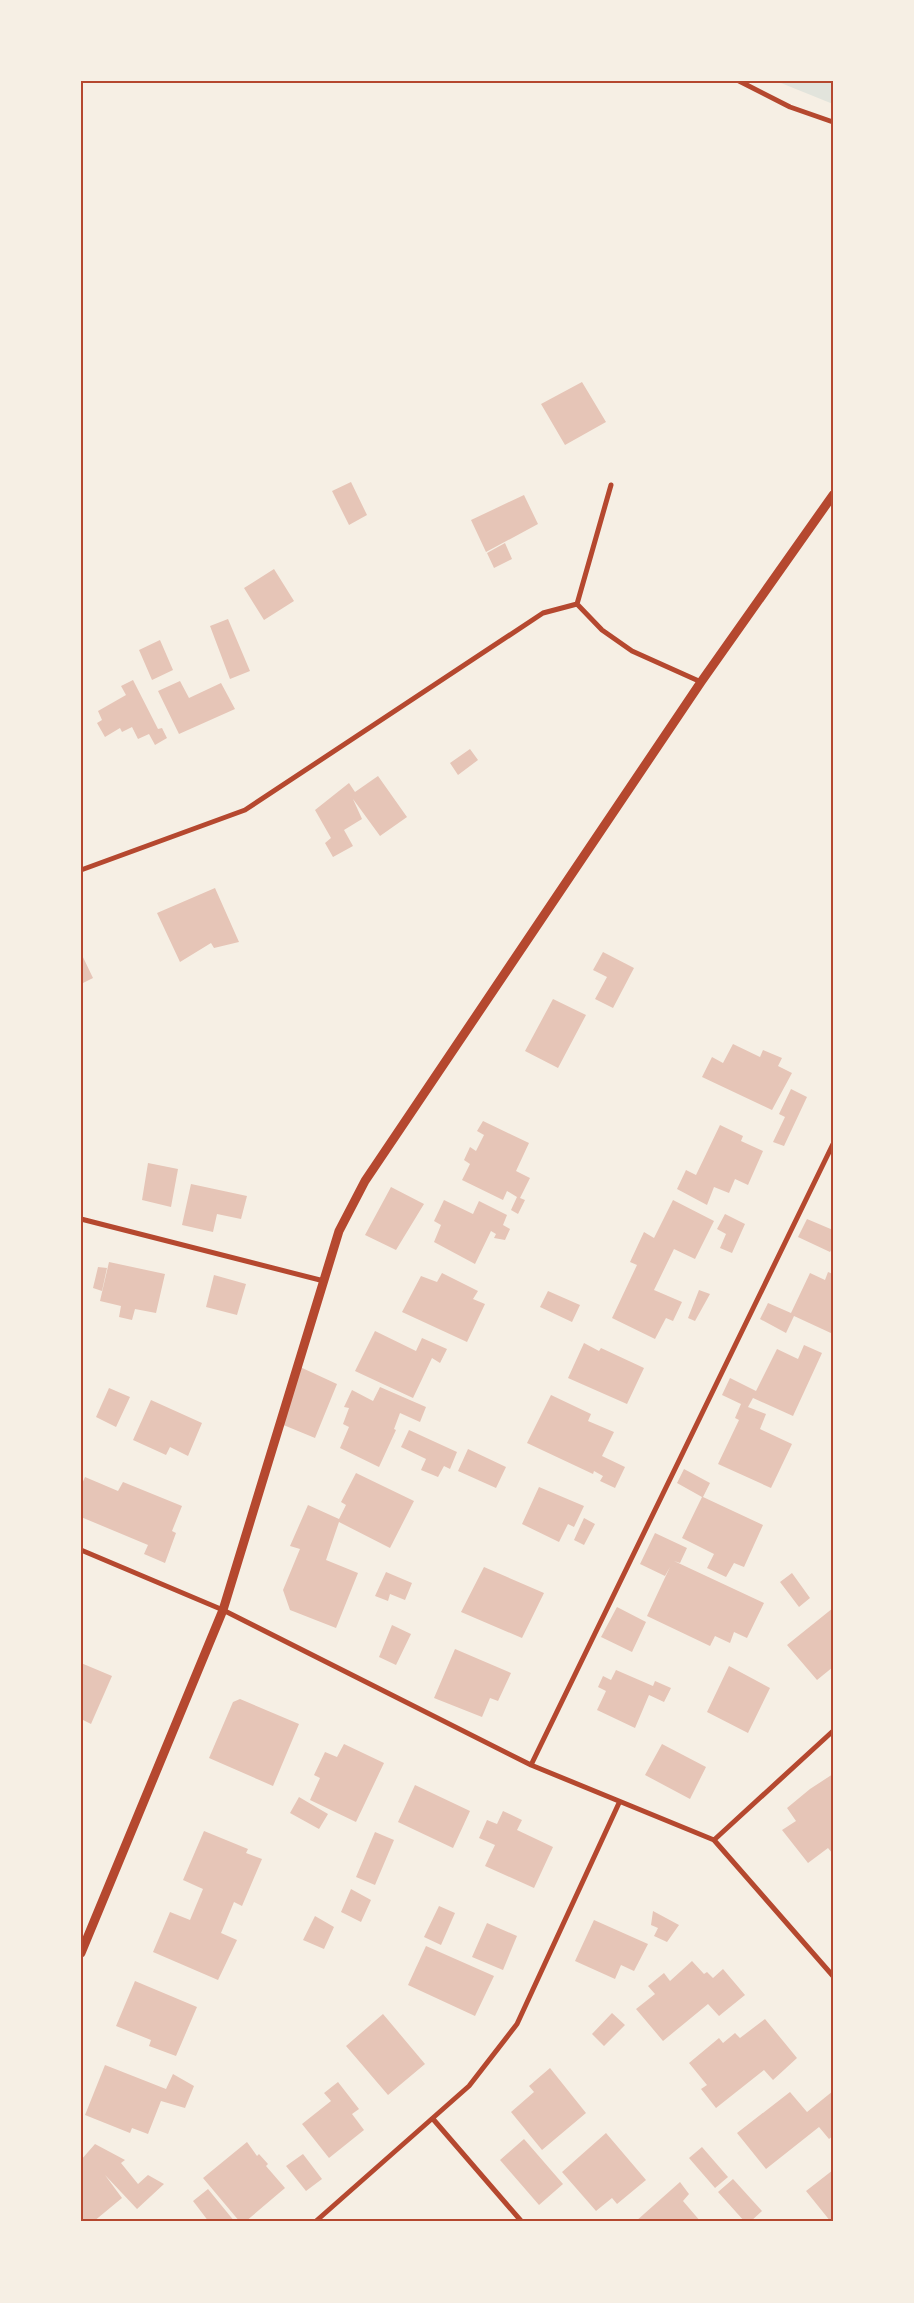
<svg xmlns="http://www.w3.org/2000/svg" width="914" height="2303" font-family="'Roboto Serif',serif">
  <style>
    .green { fill: #e2e4dc }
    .building { fill: #e6c5b7 }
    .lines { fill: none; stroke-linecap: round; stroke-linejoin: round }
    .minor { stroke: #b5482f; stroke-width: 5 }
    .tertiary { stroke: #b5482f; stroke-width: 9 }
    .neatline { fill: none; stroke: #b5482f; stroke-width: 2 }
  </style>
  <rect width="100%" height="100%" fill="#f6efe4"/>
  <path class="green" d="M 776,81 L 833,81 L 833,104 Z"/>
  <path class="building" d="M 582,382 L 606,422 L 565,445 L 541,404 Z
    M 351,482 L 367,515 L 349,525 L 332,491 Z
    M 524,495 L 538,524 L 486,552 L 471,520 Z
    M 505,543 L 512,559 L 494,568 L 487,553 Z
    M 274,569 L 294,601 L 264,620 L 244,588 Z
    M 228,619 L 250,671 L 230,679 L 210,626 Z
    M 160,640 L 173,670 L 152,680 L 139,650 Z
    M 133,680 L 158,729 L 162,728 L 167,738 L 155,745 L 149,734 L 138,739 L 132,727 L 122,732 L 120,728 L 105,737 L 97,723 L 102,720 L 98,711 L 126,695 L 121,686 Z
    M 180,681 L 189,698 L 221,683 L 235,709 L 179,734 L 158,691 Z
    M 470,749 L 478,760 L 458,775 L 450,763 Z
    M 378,776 L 407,817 L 380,836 L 353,799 L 362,819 L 344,830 L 353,846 L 333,857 L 325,843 L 331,838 L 315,810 L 349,783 L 355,792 Z
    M 215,888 L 239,942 L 214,948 L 211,943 L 180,962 L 157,913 Z
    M 603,952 L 634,968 L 613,1008 L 595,999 L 607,977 L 593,970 Z
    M 81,953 L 93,978 L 81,984 Z
    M 553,999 L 586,1015 L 558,1068 L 525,1051 Z
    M 733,1044 L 760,1057 L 763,1050 L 782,1058 L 778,1066 L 792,1073 L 772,1110 L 702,1077 L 712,1057 L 723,1063 Z
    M 791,1089 L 807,1097 L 784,1146 L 773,1142 L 785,1117 L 779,1114 Z
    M 483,1121 L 529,1143 L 516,1171 L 530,1178 L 520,1198 L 525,1200 L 518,1214 L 511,1210 L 517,1197 L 507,1191 L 503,1200 L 462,1180 L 470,1164 L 464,1160 L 470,1147 L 476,1151 L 484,1135 L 477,1131 Z
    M 720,1125 L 743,1136 L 741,1141 L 763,1151 L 748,1185 L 735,1179 L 729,1193 L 714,1187 L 707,1205 L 677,1189 L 686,1170 L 696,1175 Z
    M 148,1163 L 178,1169 L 171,1207 L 142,1200 Z
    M 191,1184 L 247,1196 L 241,1219 L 217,1214 L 213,1232 L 182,1225 Z
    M 391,1187 L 424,1204 L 396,1250 L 365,1235 Z
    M 444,1200 L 473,1214 L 479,1201 L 507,1215 L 503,1225 L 510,1229 L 505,1240 L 494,1238 L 496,1234 L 491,1231 L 475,1264 L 434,1242 L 441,1225 L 434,1221 Z
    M 673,1200 L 714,1221 L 695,1259 L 674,1249 L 654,1290 L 682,1302 L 673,1321 L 666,1318 L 655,1339 L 612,1318 L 637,1265 L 630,1262 L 644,1232 L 654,1238 Z
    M 725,1214 L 745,1224 L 732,1253 L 720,1248 L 726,1234 L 717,1229 Z
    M 807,1219 L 833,1230 L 833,1247 L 830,1252 L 798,1237 Z
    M 109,1262 L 165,1274 L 156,1313 L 135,1309 L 132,1320 L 119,1317 L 121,1306 L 100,1301 Z
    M 98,1267 L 107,1268 L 102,1291 L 93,1288 Z
    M 828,1272 L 833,1274 L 833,1334 L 794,1316 L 786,1333 L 760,1319 L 768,1303 L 791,1313 L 810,1273 L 825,1280 Z
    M 442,1273 L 478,1291 L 473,1299 L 485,1304 L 467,1342 L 402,1312 L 421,1276 L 437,1282 Z
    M 214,1275 L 246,1284 L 237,1315 L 206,1307 Z
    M 699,1290 L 710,1294 L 695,1321 L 688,1318 Z
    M 548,1291 L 580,1305 L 572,1322 L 540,1307 Z
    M 375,1331 L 416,1351 L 422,1338 L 447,1349 L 440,1363 L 432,1358 L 413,1398 L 355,1371 Z
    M 584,1343 L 599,1351 L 601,1348 L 644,1368 L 627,1404 L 568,1378 Z
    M 804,1345 L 822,1353 L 793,1416 L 753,1398 L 748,1407 L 766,1414 L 760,1429 L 792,1444 L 771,1488 L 718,1464 L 739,1420 L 735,1418 L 741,1404 L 722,1395 L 730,1378 L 756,1391 L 777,1349 L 798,1359 Z
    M 300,1367 L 337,1384 L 315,1438 L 281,1424 Z
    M 380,1387 L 426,1407 L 420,1422 L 400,1413 L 394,1429 L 396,1430 L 379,1467 L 340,1448 L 349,1427 L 343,1424 L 349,1408 L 344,1407 L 352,1390 L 373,1401 Z
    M 109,1388 L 130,1397 L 116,1427 L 96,1417 Z
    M 551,1395 L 591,1414 L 588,1421 L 614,1432 L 602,1456 L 625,1467 L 615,1488 L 600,1481 L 603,1476 L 594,1471 L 593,1474 L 527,1443 Z
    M 151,1400 L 202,1423 L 188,1456 L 170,1447 L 166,1455 L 133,1440 Z
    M 409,1430 L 457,1452 L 450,1469 L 444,1466 L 438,1477 L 421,1470 L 426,1459 L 401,1447 Z
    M 468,1449 L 506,1467 L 496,1488 L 458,1471 Z
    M 684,1469 L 710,1483 L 703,1497 L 763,1525 L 744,1567 L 734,1563 L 726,1577 L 707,1568 L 714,1554 L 682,1538 L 702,1497 L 677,1483 Z
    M 356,1473 L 414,1501 L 390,1548 L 339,1522 L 326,1560 L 358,1573 L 336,1628 L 290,1610 L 283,1590 L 300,1549 L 290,1546 L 308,1505 L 339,1519 L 346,1505 L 341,1502 Z
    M 85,1477 L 118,1491 L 123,1482 L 182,1506 L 172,1531 L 176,1533 L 165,1563 L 144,1554 L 148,1545 L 81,1517 L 81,1486 Z
    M 539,1487 L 584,1506 L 574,1527 L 568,1524 L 559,1542 L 522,1524 Z
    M 584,1518 L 595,1524 L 584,1545 L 574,1540 Z
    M 655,1533 L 687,1548 L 680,1563 L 674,1561 L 764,1603 L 747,1638 L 734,1632 L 730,1643 L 715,1636 L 710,1646 L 647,1616 L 670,1567 L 665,1576 L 640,1564 Z
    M 484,1567 L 544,1593 L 522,1638 L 461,1612 Z
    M 386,1572 L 412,1583 L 405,1600 L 390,1594 L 388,1601 L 375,1596 Z
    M 792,1573 L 810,1598 L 799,1607 L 780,1582 Z
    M 617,1607 L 646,1622 L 632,1652 L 601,1637 Z
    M 833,1608 L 833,1667 L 817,1680 L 787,1645 Z
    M 392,1625 L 411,1634 L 396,1665 L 379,1657 Z
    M 455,1649 L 511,1673 L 498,1701 L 490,1698 L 482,1717 L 434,1698 Z
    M 81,1663 L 112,1676 L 91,1724 L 81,1719 Z
    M 729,1666 L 770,1688 L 748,1733 L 707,1712 Z
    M 616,1670 L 653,1686 L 655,1681 L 671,1688 L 664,1702 L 649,1695 L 635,1728 L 597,1710 L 606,1691 L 598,1687 L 603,1676 L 611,1680 Z
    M 240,1699 L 299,1724 L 273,1786 L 209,1758 L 233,1702 Z
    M 344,1744 L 384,1763 L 356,1822 L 310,1800 L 320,1778 L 314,1775 L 325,1752 L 337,1757 Z
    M 662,1744 L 706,1767 L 690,1799 L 645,1775 Z
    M 833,1774 L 833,1854 L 828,1848 L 808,1863 L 782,1830 L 796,1821 L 787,1808 L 810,1789 Z
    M 415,1785 L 470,1811 L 453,1848 L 398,1822 Z
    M 299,1797 L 328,1814 L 319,1829 L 290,1813 Z
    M 503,1811 L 522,1820 L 517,1830 L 553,1847 L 534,1888 L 485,1866 L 495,1845 L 479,1838 L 487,1820 L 497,1824 Z
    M 204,1831 L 248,1849 L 246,1853 L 262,1859 L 242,1906 L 234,1902 L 221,1933 L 237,1940 L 218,1980 L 153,1952 L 170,1912 L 190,1920 L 203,1889 L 183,1880 Z
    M 375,1832 L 394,1840 L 375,1885 L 356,1877 Z
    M 351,1889 L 371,1900 L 361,1922 L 341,1912 Z
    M 439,1906 L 455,1913 L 441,1945 L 424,1937 Z
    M 653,1911 L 679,1925 L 667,1942 L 654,1936 L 658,1928 L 651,1925 Z
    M 315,1916 L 334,1927 L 324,1949 L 303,1940 Z
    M 594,1920 L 648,1944 L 634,1971 L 621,1965 L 615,1979 L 575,1961 Z
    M 487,1923 L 517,1936 L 503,1970 L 472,1957 Z
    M 426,1946 L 494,1976 L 475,2016 L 408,1985 Z
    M 692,1961 L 704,1974 L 707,1972 L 713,1978 L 723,1969 L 745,1995 L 719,2016 L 708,2004 L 663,2041 L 636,2009 L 655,1994 L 648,1986 L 664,1973 L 670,1981 Z
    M 135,1981 L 197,2007 L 176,2056 L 149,2046 L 151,2040 L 116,2026 Z
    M 612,2013 L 625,2025 L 604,2046 L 592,2034 Z
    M 383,2014 L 425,2064 L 388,2095 L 346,2046 Z
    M 765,2019 L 797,2058 L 773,2080 L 764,2070 L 716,2108 L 701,2089 L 707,2085 L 689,2063 L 719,2038 L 723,2043 L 735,2033 L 740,2038 Z
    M 105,2065 L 166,2089 L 173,2074 L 194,2086 L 185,2108 L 161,2101 L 148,2134 L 132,2128 L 130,2133 L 85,2115 Z
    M 550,2068 L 586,2113 L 542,2150 L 511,2112 L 534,2092 L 529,2086 Z
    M 338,2082 L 359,2109 L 352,2114 L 364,2130 L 329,2158 L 302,2124 L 331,2101 L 324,2093 Z
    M 833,2091 L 833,2136 L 829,2139 L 819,2127 L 766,2169 L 737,2133 L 790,2092 L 807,2112 Z
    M 606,2133 L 646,2180 L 617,2204 L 612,2198 L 596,2211 L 562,2172 Z
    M 524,2139 L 563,2184 L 539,2205 L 500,2160 Z
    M 247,2142 L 257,2156 L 259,2154 L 268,2164 L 266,2166 L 285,2188 L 245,2222 L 240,2222 L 203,2178 Z
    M 95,2144 L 125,2160 L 121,2163 L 138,2184 L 148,2175 L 164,2184 L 137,2209 L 105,2175 L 122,2198 L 93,2222 L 81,2222 L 81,2160 Z
    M 702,2147 L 728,2177 L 715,2188 L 689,2158 Z
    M 303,2154 L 322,2179 L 306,2191 L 286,2166 Z
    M 833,2170 L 833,2222 L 831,2222 L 806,2191 Z
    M 733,2179 L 762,2211 L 750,2222 L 745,2222 L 718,2192 Z
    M 680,2182 L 689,2194 L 683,2201 L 701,2222 L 635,2222 Z
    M 208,2189 L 235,2222 L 209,2222 L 193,2201 Z"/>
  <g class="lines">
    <path class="minor" d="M 739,81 L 790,107 L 833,122
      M 611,485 L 577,604 L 602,630 L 632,651 L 701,682
      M 81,870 L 245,810 L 543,613 L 577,604
      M 81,1219 L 324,1281
      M 81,1550 L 223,1610 L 531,1765 L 714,1840 L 833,1976
      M 531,1765 L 833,1144
      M 714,1840 L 833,1731
      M 433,2119 L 522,2222
      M 315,2222 L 469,2086 L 517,2024 L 619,1803"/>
    <path class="tertiary" d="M 81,1953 L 223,1610 L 339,1231 L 365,1181 L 701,682 L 833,495"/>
  </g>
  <rect width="914" height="2303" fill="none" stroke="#f6efe4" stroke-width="165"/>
  <rect x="82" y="82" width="750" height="2138" class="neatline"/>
</svg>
